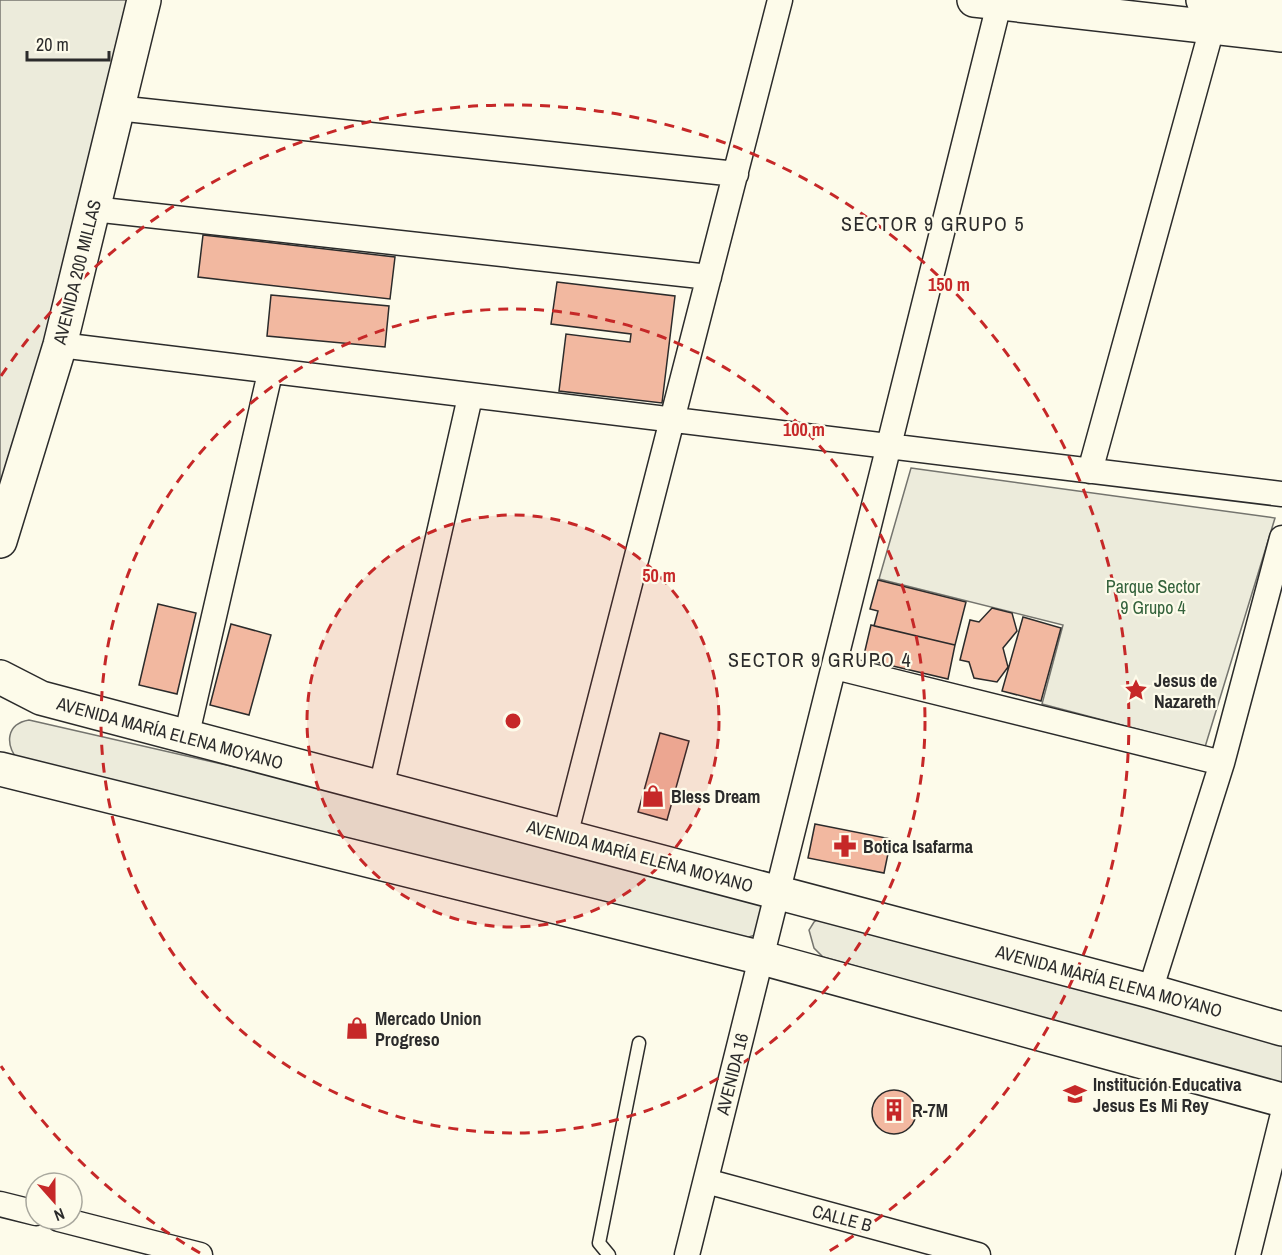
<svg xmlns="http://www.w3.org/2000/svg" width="1282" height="1255" font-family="'Archivo Narrow',sans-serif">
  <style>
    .green { fill: #ecebdb; stroke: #74746e; stroke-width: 1.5 }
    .building { fill: #f2b8a0; stroke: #2b2b2b; stroke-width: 1.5 }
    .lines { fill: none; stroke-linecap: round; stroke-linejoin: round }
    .lane-casing { stroke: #2b2b2b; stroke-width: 15 }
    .street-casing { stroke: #2b2b2b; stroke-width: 27 }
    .secondary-casing { stroke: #2b2b2b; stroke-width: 36 }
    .lane { stroke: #fdfbea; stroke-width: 12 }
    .street { stroke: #fdfbea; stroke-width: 24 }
    .secondary { stroke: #fdfbea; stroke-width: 33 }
    .ring { fill: none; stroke: #c62828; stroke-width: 3; stroke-dasharray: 10 8 }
    .labels { text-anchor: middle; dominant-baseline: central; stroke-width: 4.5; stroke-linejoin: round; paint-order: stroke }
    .street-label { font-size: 18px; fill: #2b2b2b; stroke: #fdfbea }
    .park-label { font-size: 18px; fill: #34623c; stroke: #fdfbea }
    .poi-label { font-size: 18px; font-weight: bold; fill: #2b2b2b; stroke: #fdfbea; text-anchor: start }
    .neighbourhood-label { font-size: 20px; letter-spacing: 1.5px; fill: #2b2b2b; stroke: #fdfbea }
    .centre { fill: #c62828; stroke: #fdfbea; stroke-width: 3 }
    .ring-label { font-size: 18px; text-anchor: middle; font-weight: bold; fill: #c62828; stroke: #fdfbea; stroke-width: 4.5; stroke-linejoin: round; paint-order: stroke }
  </style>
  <rect width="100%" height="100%" fill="#fdfbea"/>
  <path class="green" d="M 0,0 L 128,0 L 0,528 Z
    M 911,468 L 1275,518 L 1205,747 L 1042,704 L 1063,625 L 879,579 Z
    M 29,720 L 283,778 L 765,903 L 755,935 L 746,938 L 18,760 C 5,744 6,724 29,720 Z
    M 823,916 L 1282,1043 L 1282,1085 L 823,957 L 814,948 L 809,930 L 814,922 Z"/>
  <path class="building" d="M 203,235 L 395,257 L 390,299 L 198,277 Z
    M 557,282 L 675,296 L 662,403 L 559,391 L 566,334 L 630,342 L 631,334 L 551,324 Z
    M 271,295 L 389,306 L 385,347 L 267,336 Z
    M 878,580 L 966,602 L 955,645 L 874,626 L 878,611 L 870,609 Z
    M 158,604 L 196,613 L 177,694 L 139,685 Z
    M 992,608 L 1012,613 L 1017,631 L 1003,648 L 1008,667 L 997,682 L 974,678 L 969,662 L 960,660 L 970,620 L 979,622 Z
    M 1023,617 L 1061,628 L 1041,701 L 1002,691 Z
    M 231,624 L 271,635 L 249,715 L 210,705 Z
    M 871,625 L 955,645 L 948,679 L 863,659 Z
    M 660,733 L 689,741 L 667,820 L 638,812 Z
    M 815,824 L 891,839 L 884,873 L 808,858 Z
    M872 1112a22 22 0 1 1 44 0a22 22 0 1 1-44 0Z"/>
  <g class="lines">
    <g class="lane-casing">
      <path id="lane" d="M 609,1255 L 599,1243 L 639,1043"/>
    </g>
    <g class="street-casing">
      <path id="street" d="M 117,108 L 736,174
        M 93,209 L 709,277
        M 60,345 L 1282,494
        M 1090,471 L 1212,28
        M 835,667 L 1222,763
        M 186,738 L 270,373
        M 381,788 L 470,397
        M 565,836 L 780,0
        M 1150,991 L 1222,763 L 1282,538
        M 706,1181 L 978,1255
        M 0,1204 L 36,1213
        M 59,1219 L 200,1255
        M 687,1255 L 1000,0
        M 1248,1255 L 1282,1118"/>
    </g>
    <g class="secondary-casing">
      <path id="secondary" d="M 974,0 L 1282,35
        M 1203,0 L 1282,10
        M 0,541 L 60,345 L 144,0
        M 0,677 L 41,698 L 1150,991 L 1282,1029
        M 0,769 L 762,958 L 1282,1100"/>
    </g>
    <use href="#lane" class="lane"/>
    <use href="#street" class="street"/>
    <use href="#secondary" class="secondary"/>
  </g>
  <circle cx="513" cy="721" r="206" fill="#c62828" fill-opacity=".12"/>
  <g class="ring">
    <circle cx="513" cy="721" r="206"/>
    <circle cx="513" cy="721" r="412"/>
    <path d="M200 1253A617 617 0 0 1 1 1066M1 376A617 617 0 1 1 826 1253"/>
  </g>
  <defs>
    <g id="sight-bare" transform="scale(1.8)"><path d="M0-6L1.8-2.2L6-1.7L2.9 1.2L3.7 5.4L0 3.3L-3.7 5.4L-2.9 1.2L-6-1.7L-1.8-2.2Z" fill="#c62828" stroke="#fdfbea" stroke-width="2.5" paint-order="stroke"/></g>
    <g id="shop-bare" transform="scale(1.8)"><path d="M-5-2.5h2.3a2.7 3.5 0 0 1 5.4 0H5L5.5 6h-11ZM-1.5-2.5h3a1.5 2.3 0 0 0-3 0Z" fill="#c62828" stroke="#fdfbea" stroke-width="2.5" paint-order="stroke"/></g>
    <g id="pharmacy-bare" transform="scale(1.8)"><path d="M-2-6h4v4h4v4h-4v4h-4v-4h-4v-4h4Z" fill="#c62828" stroke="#fdfbea" stroke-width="2.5" paint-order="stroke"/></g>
    <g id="school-bare" transform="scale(1.8)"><path d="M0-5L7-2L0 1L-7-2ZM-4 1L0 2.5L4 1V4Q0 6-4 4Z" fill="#c62828" stroke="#fdfbea" stroke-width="2.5" paint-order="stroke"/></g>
    <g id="building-bare" transform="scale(1.8)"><path d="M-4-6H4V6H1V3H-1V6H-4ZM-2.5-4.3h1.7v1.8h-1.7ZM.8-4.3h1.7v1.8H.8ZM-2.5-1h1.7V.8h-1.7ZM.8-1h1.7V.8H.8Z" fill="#c62828" stroke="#fdfbea" stroke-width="2.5" paint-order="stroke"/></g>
  </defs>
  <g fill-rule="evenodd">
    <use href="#sight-bare" x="1136" y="690"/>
    <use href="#shop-bare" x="653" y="796"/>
    <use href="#pharmacy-bare" x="845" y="846"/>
    <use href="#shop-bare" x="357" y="1028"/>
    <use href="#school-bare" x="1075" y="1094"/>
    <use href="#building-bare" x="894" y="1110"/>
  </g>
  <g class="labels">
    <g class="street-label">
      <text transform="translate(77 272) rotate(-76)">AVENIDA 200 MILLAS</text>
      <text transform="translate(170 733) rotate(15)">AVENIDA MARÍA ELENA MOYANO</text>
      <text transform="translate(640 856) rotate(15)">AVENIDA MARÍA ELENA MOYANO</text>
      <text transform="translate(1109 981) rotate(15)">AVENIDA MARÍA ELENA MOYANO</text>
      <text transform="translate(732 1074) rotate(-76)">AVENIDA 16</text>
      <text transform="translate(842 1218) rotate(15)">CALLE B</text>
    </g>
    <g class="park-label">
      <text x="1153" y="586">Parque Sector<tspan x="1153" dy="21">9 Grupo 4</tspan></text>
    </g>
    <g class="poi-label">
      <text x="1154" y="680">Jesus de<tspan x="1154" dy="21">Nazareth</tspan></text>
      <text x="671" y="796">Bless Dream</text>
      <text x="863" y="846">Botica Isafarma</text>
      <text x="375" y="1018">Mercado Union<tspan x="375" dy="21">Progreso</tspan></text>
      <text x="1093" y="1084">Institución Educativa<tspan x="1093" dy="21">Jesus Es Mi Rey</tspan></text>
      <text x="912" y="1110">R-7M</text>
    </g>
    <g class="neighbourhood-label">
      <text x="933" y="223">SECTOR 9 GRUPO 5</text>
      <text x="820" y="659">SECTOR 9 GRUPO 4</text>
    </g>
  </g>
  <circle cx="513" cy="721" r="9" class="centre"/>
  <g class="ring-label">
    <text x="949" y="291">150 m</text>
    <text x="804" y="436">100 m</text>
    <text x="659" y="582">50 m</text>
  </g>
  <g transform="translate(54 1201) rotate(159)"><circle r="28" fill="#fdfbea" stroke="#a9a89e" stroke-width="1.5"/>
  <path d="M0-4.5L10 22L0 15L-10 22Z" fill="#c62828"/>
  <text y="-9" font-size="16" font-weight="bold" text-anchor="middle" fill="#2b2b2b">N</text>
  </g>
  <path d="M27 51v9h82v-9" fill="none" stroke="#2b2b2b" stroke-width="3"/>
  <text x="36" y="51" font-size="18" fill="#2b2b2b" stroke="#fdfbea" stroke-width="4.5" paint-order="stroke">20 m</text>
</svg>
